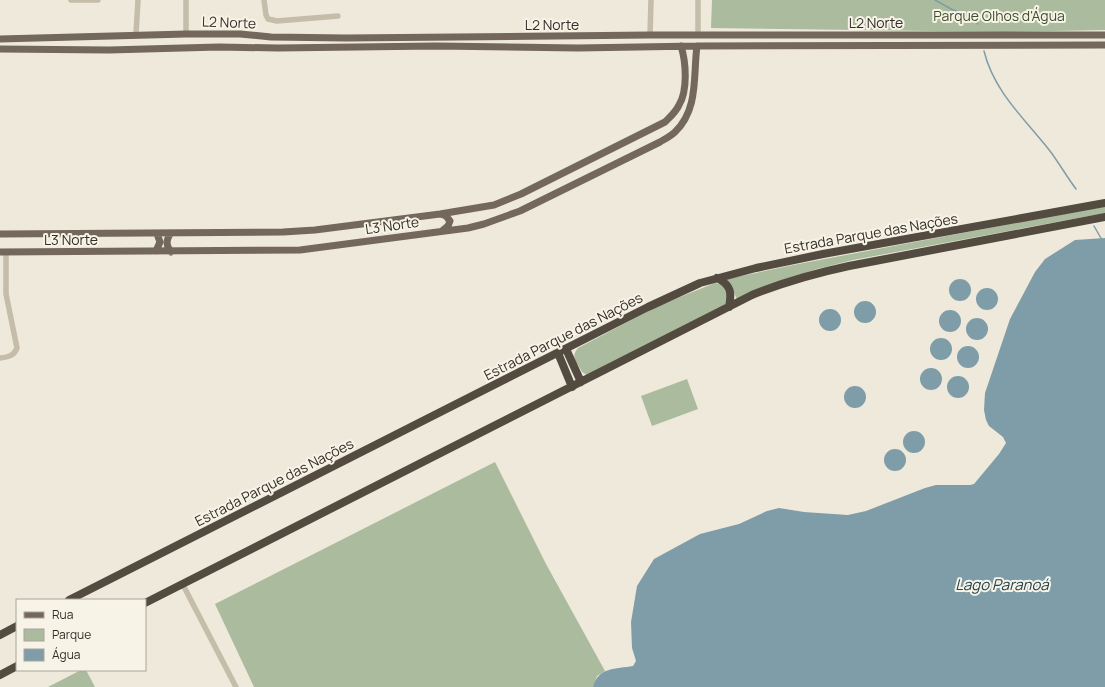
<svg xmlns="http://www.w3.org/2000/svg" width="1105" height="687" font-family="Manrope,sans-serif">
  <style>
    .green { fill: #abbb9d }
    .water { fill: #7e9da8 }
    .lines { fill: none; stroke-linecap: round; stroke-linejoin: round }
    .stream { stroke: #7e9da8; stroke-width: 1.5 }
    .minor { stroke: #c5bca9; stroke-width: 5.5 }
    .major { stroke: #73685b; stroke-width: 7 }
    .highway { stroke: #534a40; stroke-width: 8 }
    .labels { text-anchor: middle; dominant-baseline: central; stroke-width: 4; stroke-linejoin: round; paint-order: stroke }
    .park-label { font-size: 14px; fill: #3c4e2f; stroke: #f7f3e7 }
    .street-label { font-size: 14px; fill: #332e28; stroke: #f7f3e7 }
    .water-label { font-size: 15px; font-style: italic; fill: #23434f; stroke: #f7f3e7 }
  </style>
  <rect width="100%" height="100%" fill="#eee9db"/>
  <path class="green" d="M 712,0 L 1105,0 L 1105,30 L 1006,32 L 711,28 Z
    M 1105,206 L 1105,213 L 853,260 L 817,269 L 782,280 L 737,299 L 727,279 L 793,265 Z
    M 715,283 L 721,284 L 727,290 L 727,302 L 725,305 L 587,375 L 582,372 C 577,362 570,357 578,348 L 660,305 Z
    M 687,379 L 698,409 L 652,426 L 641,396 Z
    M 495,462 L 546,564 L 605,671 L 597,676 L 593,687 L 254,687 L 215,604 Z
    M 81,670 L 86,670 L 95,687 L 48,687 Z"/>
  <path class="water" d="M 1105,238 L 1105,687 L 593,687 C 598,667 616,669 633,666 L 636,661 L 632,648 L 631,622 L 637,586 L 654,559 L 700,534 L 739,524 L 767,511 L 779,508 L 804,512 L 848,515 L 866,511 L 925,488 L 936,485 L 970,485 L 974,484 L 999,454 L 1006,443 L 1003,437 L 989,426 L 986,420 L 984,410 L 985,393 L 1010,319 L 1035,272 L 1045,259 L 1075,240 Z
    M949 290a11 11 0 1 1 22 0a11 11 0 1 1-22 0Z
    M976 299a11 11 0 1 1 22 0a11 11 0 1 1-22 0Z
    M854 312a11 11 0 1 1 22 0a11 11 0 1 1-22 0Z
    M819 320a11 11 0 1 1 22 0a11 11 0 1 1-22 0Z
    M939 321a11 11 0 1 1 22 0a11 11 0 1 1-22 0Z
    M966 329a11 11 0 1 1 22 0a11 11 0 1 1-22 0Z
    M930 349a11 11 0 1 1 22 0a11 11 0 1 1-22 0Z
    M957 357a11 11 0 1 1 22 0a11 11 0 1 1-22 0Z
    M920 379a11 11 0 1 1 22 0a11 11 0 1 1-22 0Z
    M947 387a11 11 0 1 1 22 0a11 11 0 1 1-22 0Z
    M844 397a11 11 0 1 1 22 0a11 11 0 1 1-22 0Z
    M903 442a11 11 0 1 1 22 0a11 11 0 1 1-22 0Z
    M884 460a11 11 0 1 1 22 0a11 11 0 1 1-22 0Z"/>
  <g class="lines">
    <path class="stream" d="M 935,0 L 953,10 L 969,15 L 978,24
      M 984,51 C 994,92 1025,119 1050,151 C 1059,163 1067,177 1076,189
      M 1094,226 L 1102,240"/>
    <path class="minor" d="M 71,0 L 98,0
      M 186,0 L 186,34
      M 264,0 L 266,15 L 268,19 L 277,21 L 338,16
      M 698,0 L 698,35
      M 136,34 L 138,0
      M 650,35 L 651,0
      M 0,358 C 8,357 14,356 17,348 L 6,294 L 6,252
      M 182,583 L 236,687"/>
    <path class="major" d="M 0,39 L 186,34 L 240,34 L 271,37 L 346,38 L 650,35 L 1105,35
      M 0,49 L 109,50 L 219,47 L 278,48 L 436,46 L 578,48 L 697,46 L 1105,45
      M 441,214 L 446,216 L 450,221 L 448,226 L 442,231
      M 0,234 L 283,232 L 315,230 L 440,214 L 494,205 L 521,194 L 665,122 C 670,117 676,112 679,105 C 688,90 686,62 681,46
      M 170,234 C 166,241 166,245 171,252
      M 156,251 L 160,242 L 157,234
      M 0,252 L 300,250 L 468,228 L 484,224 L 520,211 L 660,142 C 665,139 671,136 675,132 C 699,109 693,75 697,46"/>
    <path class="highway" d="M 717,278 C 731,285 732,292 729,307
      M 566,349 L 581,382
      M 558,353 L 572,387
      M 69,600 L 648,307 L 700,283 L 756,268 L 823,254 L 1105,203
      M 145,603 L 752,295 C 784,282 816,273 849,266 L 1105,217
      M 0,635 L 17,626
      M 0,675 L 17,666"/>
  </g>
  <g class="labels">
    <g class="park-label">
      <text x="999" y="15">Parque Olhos d'Água</text>
    </g>
    <g class="street-label">
      <text transform="translate(229 22) rotate(2)">L2 Norte</text>
      <text x="876" y="22">L2 Norte</text>
      <text x="552" y="24">L2 Norte</text>
      <text transform="translate(392 225) rotate(-8)">L3 Norte</text>
      <text transform="translate(871 233) rotate(-10)">Estrada Parque das Nações</text>
      <text x="71" y="239">L3 Norte</text>
      <text transform="translate(563 336) rotate(-27)">Estrada Parque das Nações</text>
      <text transform="translate(274 482) rotate(-27)">Estrada Parque das Nações</text>
    </g>
    <g class="water-label">
      <text x="1002" y="584">Lago Paranoá</text>
    </g>
  </g>
  <rect x="16" y="599" width="130" height="72" fill="#f7f3e7" stroke="#a9a49b"/>
  <rect x="24" y="612" width="20" height="6" fill="#73685b" stroke="#a9a49b"/>
  <text x="52" y="619" font-size="12" fill="#332e28">Rua</text>
  <rect x="24" y="629" width="20" height="12" fill="#abbb9d" stroke="#a9a49b"/>
  <text x="52" y="639" font-size="12" fill="#332e28">Parque</text>
  <rect x="24" y="649" width="20" height="12" fill="#7e9da8" stroke="#a9a49b"/>
  <text x="52" y="659" font-size="12" fill="#332e28">Água</text>
</svg>
